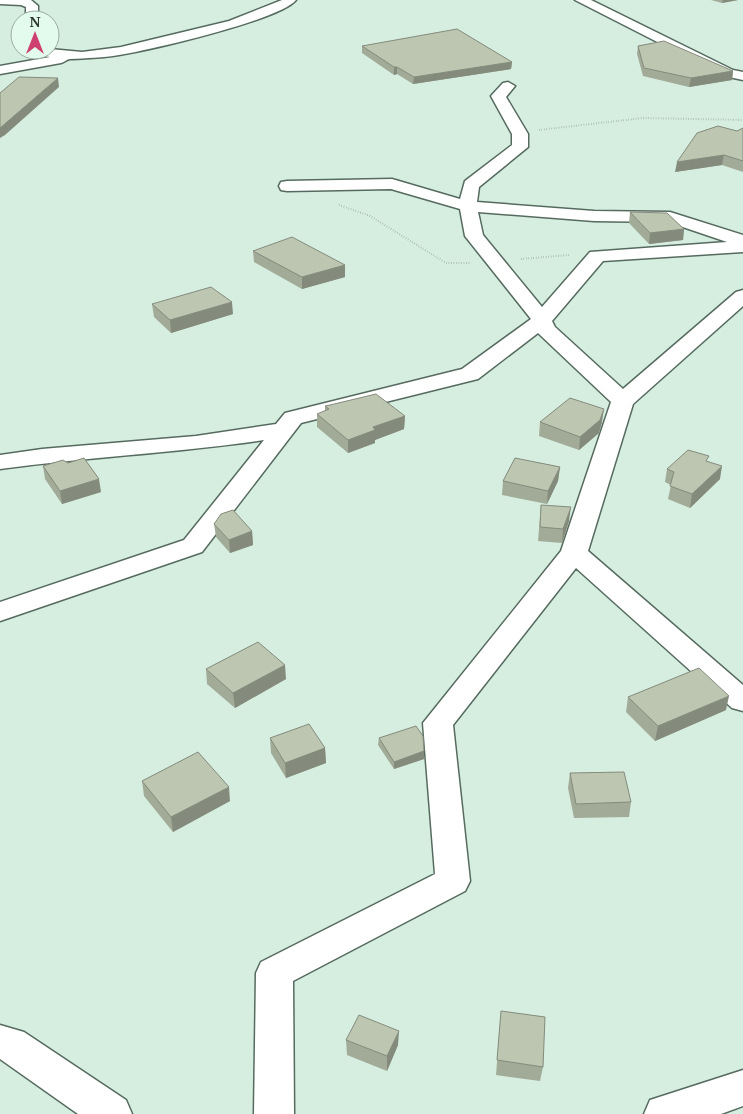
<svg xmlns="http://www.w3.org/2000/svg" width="743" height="1114" font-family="'Noto Serif',serif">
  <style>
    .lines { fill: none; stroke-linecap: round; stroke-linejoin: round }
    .minor-casing { stroke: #566b5f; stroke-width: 3 }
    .path { stroke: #8fa096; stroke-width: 2; stroke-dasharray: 0.5 2; stroke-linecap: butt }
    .minor { fill: #fff; fill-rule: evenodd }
    .wall { fill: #a2aa98 }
    .shaded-wall { fill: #848b7c }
    .building { fill: #bcc6b1; stroke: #848b7c }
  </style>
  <rect width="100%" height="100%" fill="#d6eee0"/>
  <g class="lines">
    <g class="minor-casing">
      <path id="minor" d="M 0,0 L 31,0 L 38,6 L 38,20 L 26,20 L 26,7 L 21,5 L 0,4 Z
        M 282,0 L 296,0 C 280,20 150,50 119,55 C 103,58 87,58 70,59 C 67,59 65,62 61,63 L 0,74 L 0,66 L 50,57 L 36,55 L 31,50 L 50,49 L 82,52 L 121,47 L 229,21 Z
        M 575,0 L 591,0 L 733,70 L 743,72 L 743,80 L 724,76 Z
        M 508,82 L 515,86 L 506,97 L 528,134 L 528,147 L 479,187 L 477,202 L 594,211 L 670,212 L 743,235 L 743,252 L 603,261 L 552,321 L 555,327 L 623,389 L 736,292 L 743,290 L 743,306 L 633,404 L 588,551 L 743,685 L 743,711 L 732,708 L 576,568 L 453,725 L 470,881 L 465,891 L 293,981 L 294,1114 L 254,1114 L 256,973 L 261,962 L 435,874 L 423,723 L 561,551 L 611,402 L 538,333 L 478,379 L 301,423 L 202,552 L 0,621 L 0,602 L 184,540 L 264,440 C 176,453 88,457 0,469 L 0,455 L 42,449 L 196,436 L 276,424 L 285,413 L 462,369 L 531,319 L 465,236 L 460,209 L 391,189 L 287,191 L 281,190 L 279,186 L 281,182 L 287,181 L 392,179 L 460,199 L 465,181 L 512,145 L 512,134 L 491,96 L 503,83 ZM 478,212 L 594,221 L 668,222 L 727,242 L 590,252 L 542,307 L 483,235 Z
        M 0,1025 L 24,1032 L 126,1100 L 132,1114 L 78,1114 L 0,1059 Z
        M 743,1070 L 743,1106 L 721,1114 L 644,1114 L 650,1100 Z"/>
    </g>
    <path class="path" d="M 539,130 L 643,118 L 743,120
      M 339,205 L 370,216 L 446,263 L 470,263
      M 521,259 L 569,255"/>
    <use href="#minor" class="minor"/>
  </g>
  <path class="wall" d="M 711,0 L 738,0 L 722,3 Z
    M 362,46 L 512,62 L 511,69 L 413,84 L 397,74 L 394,75 L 362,53 Z
    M 638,46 L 733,71 L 732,80 L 689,87 L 643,76 L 637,54 Z
    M 743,128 L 743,172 L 722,165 L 675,172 L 737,131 Z
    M 630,212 L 684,229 L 683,240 L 649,244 L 629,223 Z
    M 253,251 L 345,265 L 345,277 L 302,289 L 254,262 Z
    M 152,304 L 233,314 L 171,333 L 154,317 Z
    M 325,406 L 405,416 L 404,429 L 375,440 L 375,443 L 348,453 L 317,427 L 317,414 L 325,411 Z
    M 540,422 L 602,422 L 599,433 L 579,450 L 539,436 Z
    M 708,461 L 720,479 L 690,508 L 668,499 L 671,485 L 665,482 L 667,469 Z
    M 43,466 L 101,492 L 62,504 L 45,479 Z
    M 560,467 L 558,481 L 547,504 L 502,495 L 503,481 Z
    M 541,505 L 569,521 L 562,543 L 538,541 Z
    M 214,524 L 252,531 L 253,545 L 230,553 L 216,537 Z
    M 206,669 L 286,679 L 235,708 L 207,684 Z
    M 628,697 L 726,710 L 655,741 L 626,712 Z
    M 270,738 L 325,748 L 326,763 L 286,778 L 271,753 Z
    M 379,738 L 424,751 L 424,759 L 394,769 L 378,745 Z
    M 570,773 L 631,802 L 629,817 L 574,818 L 568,788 Z
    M 142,781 L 230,801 L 173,832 L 144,796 Z
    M 501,1011 L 543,1067 L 540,1081 L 496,1075 Z
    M 346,1040 L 398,1045 L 387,1071 L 347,1055 Z"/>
  <path class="shaded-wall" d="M 723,0 L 738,0 L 722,3 Z
    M 512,62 L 511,69 L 413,84 L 414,77 Z
    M 394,67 L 397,67 L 397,74 L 394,75 Z
    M 733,71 L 732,80 L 689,87 L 691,78 Z
    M 58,78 L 59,87 L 5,135 L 0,138 L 0,128 Z
    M 724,155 L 722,165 L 675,172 L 677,162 Z
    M 684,229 L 683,240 L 649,244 L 650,233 Z
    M 345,265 L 345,277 L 302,289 L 302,277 Z
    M 232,302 L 233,314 L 171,333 L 170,320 Z
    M 604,409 L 602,422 L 599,433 L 579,450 L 580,437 Z
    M 405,416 L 404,429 L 375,440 L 375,443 L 348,453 L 348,440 L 373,427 Z
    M 722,466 L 720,479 L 690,508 L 692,494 Z
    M 560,467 L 558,481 L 547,504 L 548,491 Z
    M 99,479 L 101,492 L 62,504 L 60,491 Z
    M 571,507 L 569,521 L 562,543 L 563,529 Z
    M 252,531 L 253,545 L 230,553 L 229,540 Z
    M 285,665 L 286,679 L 235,708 L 233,693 Z
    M 729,696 L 726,710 L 655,741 L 658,726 Z
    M 325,748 L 326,763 L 286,778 L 285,763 Z
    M 424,751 L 424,759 L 394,769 L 394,762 Z
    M 229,787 L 230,801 L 173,832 L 171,817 Z
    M 399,1031 L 398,1045 L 387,1071 L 387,1056 Z"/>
  <path class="building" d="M 457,29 L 512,62 L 414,77 L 397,67 L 394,67 L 362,46 Z
    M 664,41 L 733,71 L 691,78 L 644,68 L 638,46 Z
    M 19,77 L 58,78 L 0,128 L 0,93 Z
    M 718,126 L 737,131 L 743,128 L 743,161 L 724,155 L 677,162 L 697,133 Z
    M 630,212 L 667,213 L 684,229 L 650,233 Z
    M 292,237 L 345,265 L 302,277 L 253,251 Z
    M 211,287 L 232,302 L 170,320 L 152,304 Z
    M 376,394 L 405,416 L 373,427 L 375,430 L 348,440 L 317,414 L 329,409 L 325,406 L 330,405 Z
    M 570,398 L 604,409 L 600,420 L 580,437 L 540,422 Z
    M 688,450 L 709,456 L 706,461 L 722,466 L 692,494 L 670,486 L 674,472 L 667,469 Z
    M 84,458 L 99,479 L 60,491 L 43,466 L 63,460 L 68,463 Z
    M 515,458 L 560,467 L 548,491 L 503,481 Z
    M 541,505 L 571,507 L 563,529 L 540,527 Z
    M 233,510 L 252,531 L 229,540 L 214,524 L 221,514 Z
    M 258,642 L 285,665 L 233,693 L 206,669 Z
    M 699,668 L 729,696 L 658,726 L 628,697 Z
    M 309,724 L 325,748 L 285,763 L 270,738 Z
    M 416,726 L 423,736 L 424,751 L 394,762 L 379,738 Z
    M 198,752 L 229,787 L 171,817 L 142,781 Z
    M 624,772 L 631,802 L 576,804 L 570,773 Z
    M 501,1011 L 545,1017 L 543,1067 L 497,1060 Z
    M 359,1015 L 399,1031 L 387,1056 L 346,1040 Z"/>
  <g transform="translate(35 35)"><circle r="24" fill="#e3fbed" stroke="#9bada3"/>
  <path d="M0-4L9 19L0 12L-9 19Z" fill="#cd4070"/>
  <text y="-8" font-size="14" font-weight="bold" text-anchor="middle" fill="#2f3833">N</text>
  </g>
</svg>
